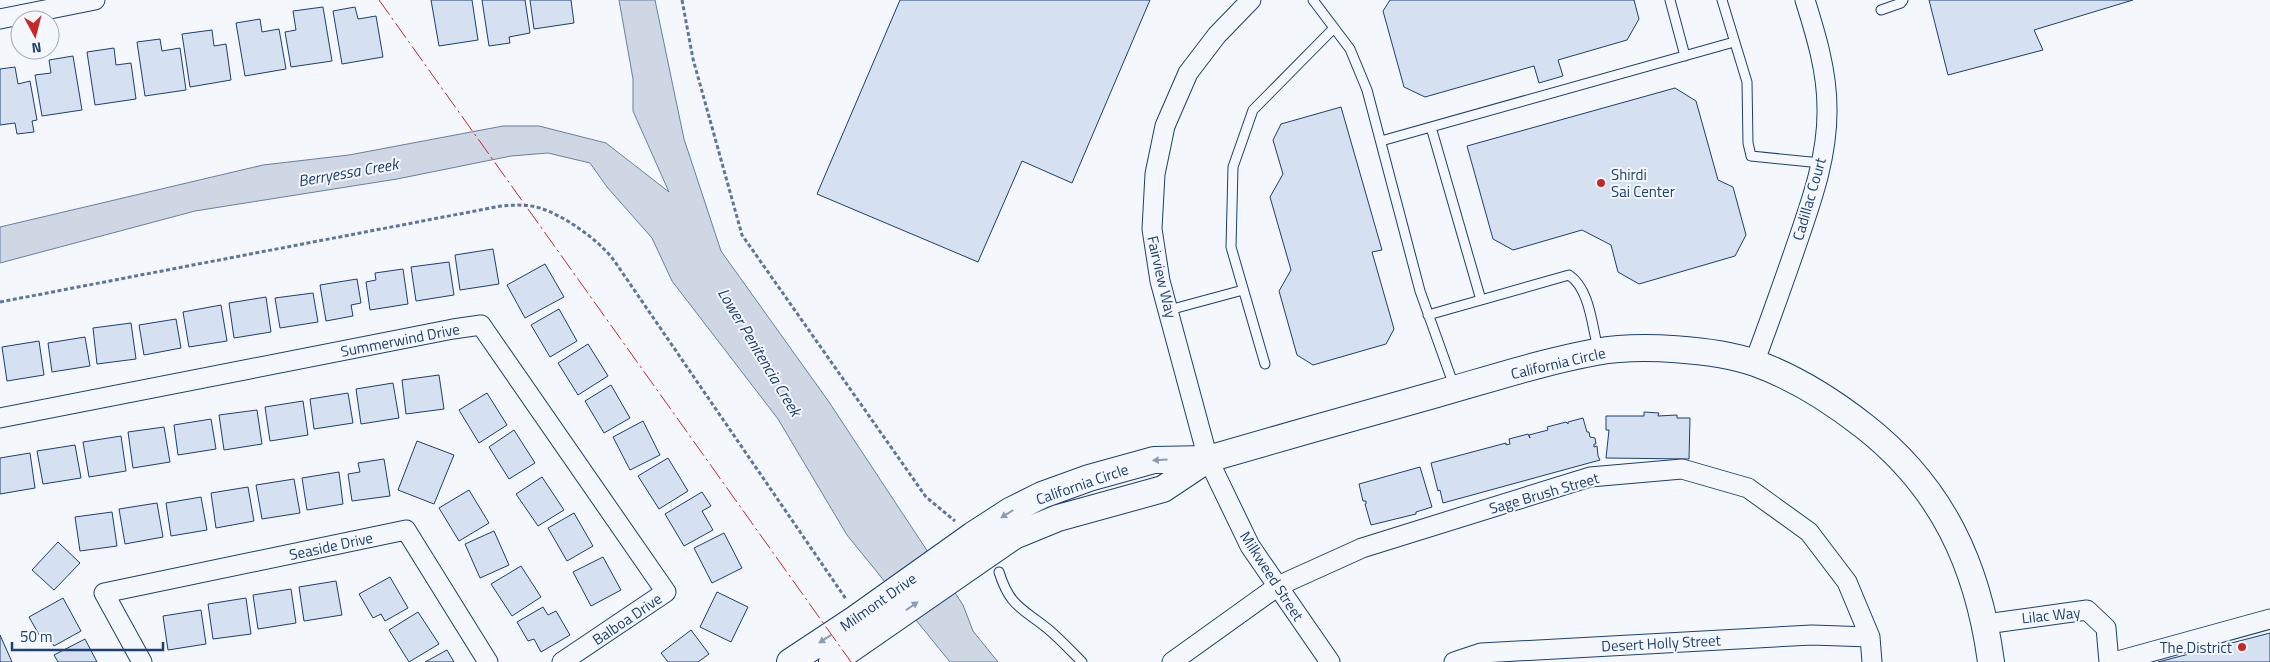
<svg xmlns="http://www.w3.org/2000/svg" width="2270" height="662" font-family="'Titillium Web',sans-serif">
  <style>
    .water { fill: #cfd7e4; stroke: #687fa3 }
    .building { fill: #d5e0f0; stroke: #1d3f73 }
    .lines { fill: none; stroke-linecap: round; stroke-linejoin: round }
    .lane-casing { stroke: #1d3f73; stroke-width: 11 }
    .street-casing { stroke: #1d3f73; stroke-width: 21 }
    .secondary-casing { stroke: #1d3f73; stroke-width: 28 }
    .path { stroke: #5e769c; stroke-width: 3; stroke-dasharray: 4 2.5; stroke-linecap: butt }
    .lane { stroke: #f4f7fb; stroke-width: 9 }
    .street { stroke: #f4f7fb; stroke-width: 19 }
    .secondary { stroke: #f4f7fb; stroke-width: 26 }
    .power { stroke: #c62828; stroke-width: 1; stroke-dasharray: 18 4 2.5 4; stroke-linecap: butt }
    .oneway { fill: #889bb7 }
    .poi-dot { fill: #c62828; stroke: #f4f7fb; stroke-width: 2 }
    .labels { text-anchor: middle; dominant-baseline: central; stroke-width: 4; stroke-linejoin: round; paint-order: stroke }
    .poi-label { font-size: 15px; fill: #1d3f73; stroke: #f4f7fb; text-anchor: start }
    .street-label { font-size: 15px; fill: #1d3f73; stroke: #f4f7fb }
    .water-label { font-size: 16px; font-style: italic; fill: #1d3f73; stroke: #f4f7fb }
  </style>
  <rect width="100%" height="100%" fill="#f4f7fb"/>
  <path class="water" d="M 619,0 L 655,0 L 684,139 L 721,251 L 829,402 L 963,605 L 973,631 L 998,662 L 950,662 L 847,535 L 778,419 L 672,281 L 652,238 L 607,187 L 590,163 L 548,153 L 511,156 L 397,179 L 195,211 L 0,263 L 0,227 L 263,165 L 349,155 L 503,126 L 539,126 L 606,143 L 669,192 L 633,111 L 633,79 Z"/>
  <path class="building" d="M 431,0 L 472,0 L 478,40 L 439,46 Z
    M 482,0 L 525,0 L 530,33 L 509,37 L 510,43 L 489,46 Z
    M 530,0 L 571,0 L 574,23 L 534,29 Z
    M 900,0 L 1150,0 L 1072,183 L 1022,161 L 978,262 L 817,194 Z
    M 1390,0 L 1634,0 L 1639,19 L 1627,40 L 1558,60 L 1563,76 L 1539,83 L 1534,66 L 1425,97 L 1404,87 L 1383,11 Z
    M 1929,0 L 2133,0 L 2034,30 L 2043,50 L 1948,75 Z
    M 323,7 L 332,61 L 291,67 L 285,32 L 296,30 L 293,11 Z
    M 355,7 L 358,19 L 376,16 L 383,57 L 342,64 L 333,11 Z
    M 260,19 L 262,32 L 279,29 L 286,69 L 245,76 L 236,23 Z
    M 212,30 L 214,46 L 226,44 L 231,80 L 190,87 L 182,34 Z
    M 160,39 L 162,51 L 180,48 L 186,90 L 145,96 L 137,42 Z
    M 114,48 L 116,65 L 131,63 L 136,99 L 95,105 L 87,52 Z
    M 73,56 L 82,110 L 42,116 L 35,75 L 51,73 L 49,60 Z
    M 15,67 L 18,84 L 30,81 L 37,120 L 32,121 L 34,132 L 17,134 L 15,123 L 0,125 L 0,69 Z
    M 1675,88 L 1696,101 L 1718,180 L 1733,187 L 1746,235 L 1735,256 L 1639,284 L 1618,272 L 1611,245 L 1582,230 L 1513,250 L 1493,239 L 1467,146 Z
    M 1341,107 L 1382,250 L 1372,252 L 1394,329 L 1386,344 L 1313,365 L 1297,355 L 1279,291 L 1291,270 L 1270,197 L 1283,174 L 1273,140 L 1281,124 Z
    M 493,249 L 499,284 L 460,290 L 455,255 Z
    M 449,262 L 454,295 L 416,301 L 411,267 Z
    M 545,264 L 564,297 L 525,318 L 507,285 Z
    M 403,269 L 408,304 L 370,310 L 366,282 L 376,280 L 375,273 Z
    M 357,279 L 361,303 L 351,305 L 353,316 L 326,321 L 320,285 Z
    M 313,293 L 318,322 L 280,328 L 275,298 Z
    M 266,297 L 271,332 L 234,338 L 229,303 Z
    M 221,305 L 227,341 L 189,347 L 183,312 Z
    M 559,309 L 577,341 L 550,357 L 531,325 Z
    M 176,319 L 181,348 L 144,355 L 139,325 Z
    M 131,323 L 136,359 L 97,364 L 93,328 Z
    M 85,337 L 90,366 L 52,372 L 48,343 Z
    M 39,341 L 44,375 L 7,381 L 2,347 Z
    M 588,344 L 608,376 L 578,395 L 558,363 Z
    M 439,375 L 444,409 L 406,414 L 402,380 Z
    M 393,383 L 399,418 L 361,424 L 356,389 Z
    M 611,385 L 630,418 L 604,433 L 585,401 Z
    M 348,393 L 353,423 L 314,429 L 310,399 Z
    M 487,393 L 507,425 L 479,443 L 459,410 Z
    M 303,401 L 308,435 L 270,441 L 265,407 Z
    M 257,410 L 262,444 L 224,450 L 219,415 Z
    M 1644,412 L 1659,413 L 1658,416 L 1677,415 L 1677,418 L 1690,418 L 1689,459 L 1606,458 L 1609,430 L 1606,430 L 1606,416 L 1644,416 Z
    M 1583,418 L 1587,432 L 1589,432 L 1590,437 L 1595,438 L 1596,444 L 1594,444 L 1594,447 L 1597,446 L 1598,456 L 1600,460 L 1443,503 L 1440,490 L 1438,491 L 1431,463 L 1506,443 L 1506,445 L 1510,444 L 1509,439 L 1528,434 L 1530,438 L 1529,435 L 1548,430 L 1547,427 L 1566,422 L 1568,424 L 1568,422 Z
    M 211,419 L 216,449 L 178,455 L 174,425 Z
    M 643,421 L 660,455 L 630,470 L 613,437 Z
    M 164,427 L 170,462 L 133,468 L 128,432 Z
    M 514,430 L 535,463 L 509,479 L 489,447 Z
    M 121,436 L 126,471 L 89,477 L 83,442 Z
    M 417,441 L 454,455 L 434,504 L 398,490 Z
    M 75,445 L 81,478 L 43,484 L 37,451 Z
    M 30,453 L 35,488 L 0,494 L 0,458 Z
    M 668,458 L 688,491 L 659,509 L 638,476 Z
    M 384,459 L 390,496 L 352,501 L 348,474 L 360,472 L 358,463 Z
    M 1420,467 L 1432,507 L 1416,512 L 1416,514 L 1371,525 L 1365,504 L 1366,504 L 1366,501 L 1363,501 L 1359,484 Z
    M 339,472 L 343,504 L 307,510 L 302,478 Z
    M 542,477 L 564,510 L 538,526 L 516,494 Z
    M 294,479 L 300,513 L 262,519 L 256,485 Z
    M 248,487 L 254,521 L 216,528 L 211,493 Z
    M 469,490 L 489,523 L 459,541 L 439,508 Z
    M 702,492 L 711,506 L 702,511 L 713,530 L 684,546 L 665,514 Z
    M 201,497 L 207,530 L 171,536 L 166,503 Z
    M 157,503 L 163,537 L 125,544 L 119,509 Z
    M 112,512 L 117,546 L 80,551 L 75,517 Z
    M 574,513 L 593,546 L 567,561 L 548,528 Z
    M 494,531 L 509,565 L 480,578 L 465,544 Z
    M 724,533 L 742,568 L 712,583 L 694,548 Z
    M 58,542 L 80,563 L 54,590 L 32,570 Z
    M 603,557 L 621,590 L 591,606 L 573,572 Z
    M 521,566 L 541,597 L 512,616 L 491,584 Z
    M 390,577 L 408,608 L 385,621 L 381,614 L 373,618 L 359,594 Z
    M 336,581 L 342,615 L 304,621 L 299,587 Z
    M 291,589 L 296,623 L 258,629 L 253,595 Z
    M 717,592 L 748,607 L 731,642 L 700,627 Z
    M 63,598 L 81,631 L 54,646 L 48,636 L 42,640 L 29,617 Z
    M 246,598 L 251,634 L 213,639 L 208,604 Z
    M 543,607 L 548,615 L 556,611 L 570,635 L 541,652 L 534,639 L 528,641 L 517,622 Z
    M 201,610 L 206,644 L 168,650 L 163,616 Z
    M 418,612 L 439,644 L 409,662 L 389,630 Z
    M 691,630 L 709,654 L 698,662 L 668,662 L 661,653 Z
    M 2270,633 L 2270,662 L 2158,662 Z
    M 0,635 L 12,662 L 0,662 Z
    M 85,639 L 97,662 L 58,662 L 54,655 Z
    M 447,650 L 454,662 L 425,662 Z"/>
  <g class="lines">
    <g class="lane-casing">
      <path id="lane" d="M 1313,0 L 1350,49 L 1367,90 L 1420,291 L 1454,386
        M 1670,0 L 1685,56
        M 1722,0 L 1747,82 L 1748,143 L 1751,156 L 1821,163
        M 1881,10 L 1901,3 L 1903,0
        M 1431,127 L 1481,300
        M 1381,141 L 1734,42
        M 1169,310 L 1243,290
        M 1428,315 L 1569,275 C 1590,289 1592,326 1598,349
        M 1265,364 L 1231,247 L 1233,167 L 1253,110 L 1334,28
        M 999,572 C 1010,607 1022,608 1048,629 C 1060,639 1071,651 1082,662"/>
    </g>
    <g class="street-casing">
      <path id="street" d="M 1251,0 L 1217,35 L 1188,73 L 1165,126 L 1155,174 L 1152,229 L 1160,281 L 1208,459 L 1250,546 L 1330,662
        M 0,19 L 95,0
        M 1754,363 C 1768,326 1781,289 1794,252 C 1810,205 1828,158 1827,108 C 1827,71 1816,35 1805,0
        M 0,418 L 453,329 L 481,325 L 666,592 L 562,662
        M 1986,624 L 2087,610 L 2106,628 L 2109,662
        M 142,662 L 104,593 L 406,530 L 488,662
        M 1172,662 L 1278,586 L 1362,548 L 1590,477 L 1682,469 L 1748,488 L 1809,532 L 1847,582 L 1870,637 L 1872,662
        M 1454,662 L 1481,653 L 1812,635 L 1870,637
        M 2114,662 L 2270,619"/>
    </g>
    <g class="secondary-casing">
      <path id="secondary" d="M 790,662 L 855,619 L 973,535 L 1010,511 L 1042,495 L 1089,478 L 1154,460 L 1208,459 C 1284,437 1361,415 1437,394 C 1490,379 1542,362 1596,352 C 1639,344 1714,349 1755,363 C 1794,377 1832,401 1864,426 C 1942,487 1978,565 1991,662
        M 832,662 L 1014,536 L 1058,518 L 1163,489 L 1208,459"/>
    </g>
    <path class="path" d="M 682,0 L 693,59 L 742,235 L 926,497 L 955,521
      M 0,302 L 501,206 C 514,205 527,204 540,208 C 565,216 597,239 613,259 L 846,599"/>
    <use href="#lane" class="lane"/>
    <use href="#street" class="street"/>
    <use href="#secondary" class="secondary"/>
    <path class="power" d="M 379,0 L 851,662"/>
  </g>
  <defs><path id="oneway-solid" d="M-6-.8H1V-3.2L6.5 0L1 3.2V.8H-6Z" transform="scale(1.25)"/></defs>
  <g class="oneway">
    <use href="#oneway-solid" transform="translate(1160 460) rotate(176)"/>
    <use href="#oneway-solid" transform="translate(1007 514) rotate(148)"/>
    <use href="#oneway-solid" transform="translate(912 606) rotate(-35)"/>
    <use href="#oneway-solid" transform="translate(825 639) rotate(147)"/>
  </g>
  <g class="poi-dot">
    <circle cx="1601" cy="183" r="5"/>
    <circle cx="2242" cy="647" r="5"/>
  </g>
  <g class="labels">
    <g class="poi-label">
      <text x="1611" y="174">Shirdi<tspan x="1611" dy="17">Sai Center</tspan></text>
      <text x="2232" y="647" text-anchor="end">The District</text>
    </g>
    <g class="street-label">
      <text transform="translate(1809 199) rotate(-74)">Cadillac Court</text>
      <text transform="translate(1162 277) rotate(77)">Fairview Way</text>
      <text transform="translate(400 340) rotate(-11)">Summerwind Drive</text>
      <text transform="translate(1558 363) rotate(-13)">California Circle</text>
      <text transform="translate(1082 484) rotate(-19)">California Circle</text>
      <text transform="translate(1544 493) rotate(-16)">Sage Brush Street</text>
      <text transform="translate(331 546) rotate(-12)">Seaside Drive</text>
      <text transform="translate(1272 576) rotate(57)">Milkweed Street</text>
      <text transform="translate(878 602) rotate(-35)">Milmont Drive</text>
      <text transform="translate(2051 615) rotate(-6)">Lilac Way</text>
      <text transform="translate(627 619) rotate(-34)">Balboa Drive</text>
      <text transform="translate(1661 643) rotate(-3)">Desert Holly Street</text>
    </g>
    <g class="water-label">
      <text transform="translate(348 172) rotate(-10)">Berryessa Creek</text>
      <text transform="translate(760 352) rotate(59)">Lower Penitencia Creek</text>
    </g>
  </g>
  <g transform="translate(35 35) rotate(173)"><circle r="24" fill="#f4f7fb" stroke="#9eadc5"/>
  <path d="M0-4L9 19L0 12L-9 19Z" fill="#c62828"/>
  <text y="-8" font-size="14" font-weight="bold" text-anchor="middle" fill="#1d3f73">N</text>
  </g>
  <path d="M12 642v8h151v-8" fill="none" stroke="#1d3f73" stroke-width="2.5"/>
  <text x="20" y="642" font-size="15" fill="#1d3f73" stroke="#f4f7fb" stroke-width="4" paint-order="stroke">50 m</text>
</svg>
